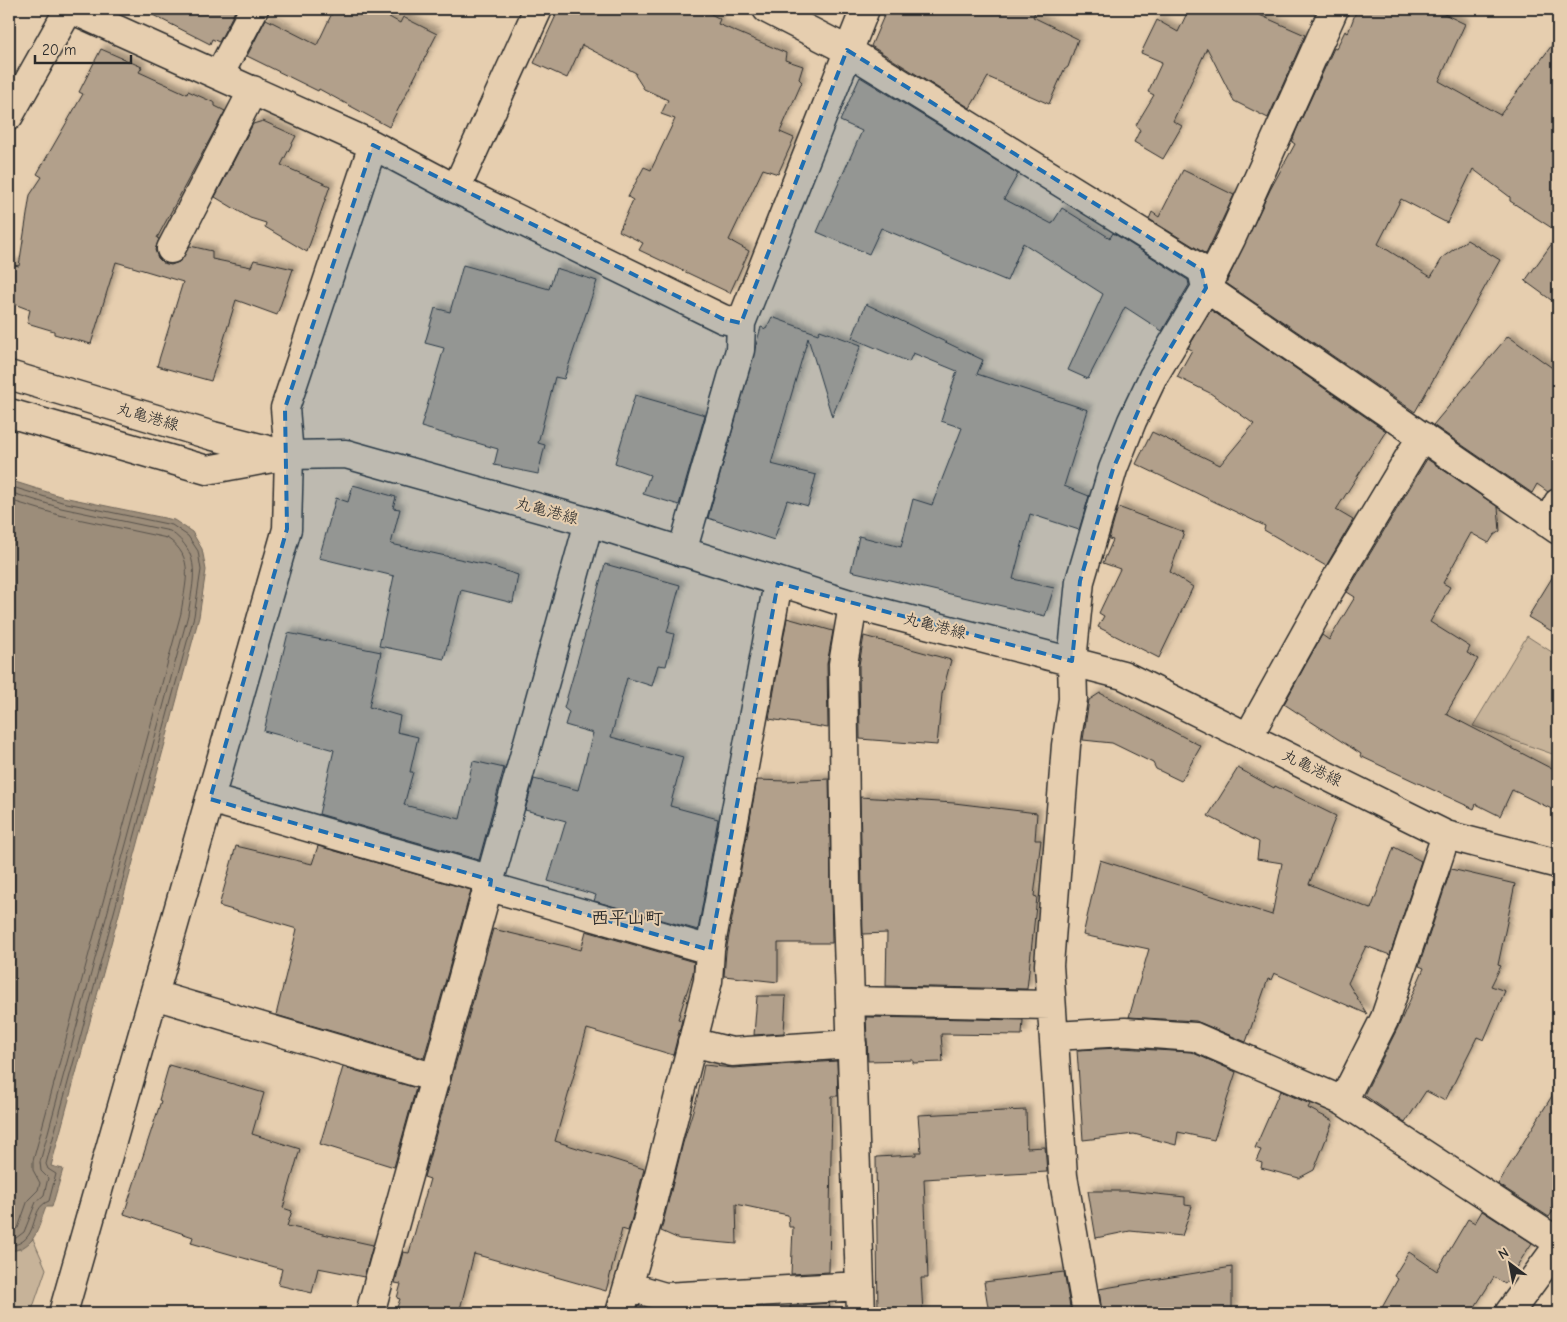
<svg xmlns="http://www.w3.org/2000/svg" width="1567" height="1322" font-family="'Comic Neue','Klee One',sans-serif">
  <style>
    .green { fill: #c7b399; stroke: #796f62 }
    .water { fill: #9c8d7a; stroke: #6f665a }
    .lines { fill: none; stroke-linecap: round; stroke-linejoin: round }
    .shore { stroke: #58524b; stroke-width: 1 }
    .building { fill: #b2a08b; stroke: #2b2b2b; filter: url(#shadow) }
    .minor-casing { stroke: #2b2b2b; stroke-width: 31 }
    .major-casing { stroke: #2b2b2b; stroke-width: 31 }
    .minor { stroke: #e6ceaf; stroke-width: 28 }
    .major { stroke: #e6ceaf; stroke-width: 28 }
    .marked { fill: #1f6fb2; fill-opacity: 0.2; stroke: #1f6fb2; stroke-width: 4; stroke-dasharray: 10 6; stroke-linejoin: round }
    .labels { text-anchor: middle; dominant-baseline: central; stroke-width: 4; stroke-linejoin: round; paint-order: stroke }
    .street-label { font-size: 16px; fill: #2b2b2b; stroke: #e6ceaf }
    .neighbourhood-label { font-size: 18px; font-weight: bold; fill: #2b2b2b; stroke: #e6ceaf }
  </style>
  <defs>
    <filter id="shadow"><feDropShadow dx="4.5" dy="-4.5" stdDeviation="2.5" flood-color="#0004"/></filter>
  </defs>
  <rect width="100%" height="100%" fill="#e6ceaf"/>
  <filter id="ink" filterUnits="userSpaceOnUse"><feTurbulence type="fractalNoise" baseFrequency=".02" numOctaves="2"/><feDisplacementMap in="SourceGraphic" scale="10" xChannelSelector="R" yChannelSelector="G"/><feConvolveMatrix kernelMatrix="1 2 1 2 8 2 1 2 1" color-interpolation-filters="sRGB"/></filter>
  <g filter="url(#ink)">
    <path class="green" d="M 1527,636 L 1558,656 L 1558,756 L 1473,726 Z
      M 33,1239 L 46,1269 L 31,1313 L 9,1313 L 9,1251 L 21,1249 Z"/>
    <path class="water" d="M 9,480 L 63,497 L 174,520 L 192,532 L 202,549 L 206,570 L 199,617 L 51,1166 L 63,1169 L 52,1207 L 46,1207 C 37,1230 36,1248 9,1251 Z"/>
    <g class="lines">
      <path class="shore" d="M 9,486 L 62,502 L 172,525 L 188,536 L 198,551 L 201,570 L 194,616 L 46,1164 L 48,1169 L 56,1174 L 49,1201 C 27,1209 42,1242 9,1246
        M 9,492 L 61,508 L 170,531 C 203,554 193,580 188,615 L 40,1162 L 41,1171 L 48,1178 L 44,1195 L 36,1202 L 24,1232 L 16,1238 L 9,1239
        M 9,500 L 59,515 L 167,538 C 196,557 185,583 181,613 L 33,1161 L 33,1170 L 40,1183 L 38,1190 L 28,1200 L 18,1228 L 9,1232"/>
    </g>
    <path class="building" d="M 141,9 L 236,9 L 219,42 L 212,39 L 210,44 Z
      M 334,9 L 375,9 L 400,23 L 403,17 L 437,34 L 389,127 L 319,89 L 318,91 L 247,56 L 266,19 L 317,45 Z
      M 559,9 L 702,9 L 720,19 L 718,24 L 786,53 L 785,60 L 803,66 L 799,79 L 802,82 L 780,132 L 794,138 L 778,174 L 763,169 L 729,240 L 749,251 L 730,293 L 639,250 L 643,243 L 619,231 L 633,200 L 628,197 L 644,167 L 651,170 L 675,119 L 661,114 L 668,100 L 644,89 L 635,75 L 636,73 L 582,45 L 567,78 L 534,63 Z
      M 887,9 L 1036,9 L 1033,17 L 1078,39 L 1068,67 L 1064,70 L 1049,104 L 988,77 L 970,108 L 871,46 Z
      M 1189,9 L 1246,9 L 1305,35 L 1268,118 L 1234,101 L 1207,48 L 1173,121 L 1182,126 L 1163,159 L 1134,142 L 1140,130 L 1136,125 L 1154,95 L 1148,92 L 1162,62 L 1141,53 L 1157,20 L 1178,32 Z
      M 1357,9 L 1434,9 L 1465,24 L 1439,81 L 1500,115 L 1558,37 L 1558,232 L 1510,201 L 1510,197 L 1473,169 L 1447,223 L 1401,199 L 1378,244 L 1431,277 L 1443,257 L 1467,240 L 1500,260 L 1415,412 L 1226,283 L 1270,190 L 1295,144 L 1292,142 L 1296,131 L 1334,48 L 1336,49 L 1345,31 L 1348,33 Z
      M 101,49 L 142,67 L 139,72 L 187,94 L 188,91 L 215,103 L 215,106 L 225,111 L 157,238 L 159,239 L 155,250 L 158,258 L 163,263 L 171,265 L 179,262 L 190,246 L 212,251 L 212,259 L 251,267 L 254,260 L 293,269 L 277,315 L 236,300 L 211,381 L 157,366 L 183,282 L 116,262 L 91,344 L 54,334 L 54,331 L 27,323 L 30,310 L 9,302 L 9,264 L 19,266 L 30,195 L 42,177 L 37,174 L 83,94 L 79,92 Z
      M 860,77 L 1018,174 L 1004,199 L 1052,224 L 1062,208 L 1110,238 L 1113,233 L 1188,280 L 1189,285 L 1162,331 L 1125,307 L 1088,379 L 1068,370 L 1103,294 L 1023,243 L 1007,281 L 881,228 L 869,254 L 817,232 L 862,131 L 840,121 Z
      M 263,121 L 296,136 L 281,165 L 330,186 L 307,252 L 265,227 L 266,223 L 250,218 L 215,197 L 253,124 Z
      M 1183,170 L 1234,195 L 1206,254 L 1149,219 L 1152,212 L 1159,217 Z
      M 1558,235 L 1558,305 L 1525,281 Z
      M 463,265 L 549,289 L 556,268 L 597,281 L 564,379 L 555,377 L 538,443 L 545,445 L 538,474 L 494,465 L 498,449 L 421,427 L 444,348 L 425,343 L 435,308 L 450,312 Z
      M 866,304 L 983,360 L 977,374 L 1088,410 L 1064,486 L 1089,496 L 1079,530 L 1030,514 L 1013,579 L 1054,588 L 1045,616 L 851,571 L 859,536 L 901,547 L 913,499 L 932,505 L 962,428 L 941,421 L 957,371 L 913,353 L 909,362 L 852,338 Z
      M 1211,310 L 1386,431 L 1336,510 L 1353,520 L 1326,566 L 1264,530 L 1265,526 L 1136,464 L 1152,432 L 1220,465 L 1254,424 L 1210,393 L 1177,377 L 1192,350 L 1188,348 Z
      M 772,317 L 818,334 L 820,330 L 861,345 L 832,417 L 808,338 L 771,464 L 816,475 L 808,506 L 787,500 L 774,540 L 708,518 L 761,327 L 766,329 Z
      M 1508,336 L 1558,372 L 1558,487 L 1548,492 L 1537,484 L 1532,493 L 1433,425 Z
      M 635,395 L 705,415 L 679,505 L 643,494 L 650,475 L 615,463 Z
      M 1427,459 L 1498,507 L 1500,531 L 1494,535 L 1489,543 L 1471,533 L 1443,583 L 1450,587 L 1430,622 L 1470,647 L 1467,653 L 1478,659 L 1446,714 L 1558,772 L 1558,812 L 1512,790 L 1500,816 L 1476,804 L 1474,809 L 1360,756 L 1361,754 L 1284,704 L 1322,635 L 1329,640 L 1355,597 L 1347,592 Z
      M 353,485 L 396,497 L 393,508 L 400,509 L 391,544 L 487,565 L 518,575 L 513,603 L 461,590 L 444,659 L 379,646 L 394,576 L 319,558 L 336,498 L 348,502 Z
      M 1118,507 L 1184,532 L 1170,572 L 1193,587 L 1159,658 L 1098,627 L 1104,616 L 1099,613 L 1120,569 L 1103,563 L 1113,540 L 1109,539 Z
      M 605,564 L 680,585 L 667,632 L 674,634 L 666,666 L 658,665 L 652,686 L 627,678 L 611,737 L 683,757 L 670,806 L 718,819 L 698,930 L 594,901 L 596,895 L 548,881 L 566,821 L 525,810 L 534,779 L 578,790 L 593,733 L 565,725 L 569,712 L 564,708 Z
      M 1558,568 L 1558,635 L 1528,617 Z
      M 787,618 L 833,631 L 827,664 L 828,728 L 769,719 Z
      M 288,633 L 381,652 L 369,707 L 400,716 L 397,732 L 418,737 L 410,772 L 413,772 L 404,805 L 460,819 L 473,761 L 504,768 L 479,860 L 319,814 L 334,750 L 264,731 Z
      M 864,636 L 951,660 L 942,694 L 937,745 L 860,739 L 859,665 Z
      M 1100,693 L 1201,746 L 1181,781 L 1156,769 L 1153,763 L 1112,743 L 1083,740 L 1089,700 Z
      M 1238,768 L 1274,788 L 1275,786 L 1336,816 L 1309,884 L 1371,909 L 1394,847 L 1421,861 L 1390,955 L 1366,946 L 1348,983 L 1367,1014 L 1274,973 L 1271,980 L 1268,979 L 1246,1042 L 1196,1021 L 1129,1017 L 1149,949 L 1083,935 L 1100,860 L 1272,915 L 1282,863 L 1257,859 L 1259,842 L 1208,816 Z
      M 829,779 L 832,943 L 778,943 L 778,982 L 724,976 L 726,952 L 757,780 L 786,781 Z
      M 860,797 L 954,803 L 1037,813 L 1035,840 L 1041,840 L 1034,896 L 1037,897 L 1027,989 L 886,986 L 887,933 L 863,934 Z
      M 236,846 L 312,864 L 318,846 L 471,890 L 424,1058 L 276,1015 L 297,929 L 219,906 Z
      M 1451,869 L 1515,884 L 1498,965 L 1501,966 L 1491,986 L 1505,991 L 1484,1040 L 1477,1037 L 1445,1101 L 1426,1091 L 1405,1123 L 1364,1095 L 1399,1025 L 1424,968 L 1419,966 Z
      M 493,929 L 581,950 L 586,931 L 694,962 L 693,973 L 678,1019 L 682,1020 L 673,1055 L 587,1029 L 555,1141 L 644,1169 L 632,1218 L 628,1231 L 622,1229 L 606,1291 L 474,1254 L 459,1313 L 395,1313 L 400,1299 L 397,1298 L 401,1284 L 395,1283 L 403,1252 L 409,1253 L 430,1179 L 424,1177 Z
      M 757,996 L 786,996 L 784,1033 L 754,1035 Z
      M 866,1017 L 1023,1020 L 1022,1035 L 941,1034 L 943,1062 L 913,1063 L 913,1060 L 868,1061 Z
      M 1120,1048 L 1191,1052 L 1236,1072 L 1214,1140 L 1178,1132 L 1176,1145 L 1134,1134 L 1083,1140 L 1077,1050 Z
      M 837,1061 L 838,1096 L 832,1096 L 829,1272 L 791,1274 L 793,1227 L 789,1227 L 788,1215 L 736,1204 L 737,1244 L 679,1239 L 661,1231 L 683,1143 L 698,1094 L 704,1065 L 733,1068 Z
      M 169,1065 L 264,1093 L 252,1134 L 300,1149 L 283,1208 L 292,1211 L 287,1226 L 373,1245 L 364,1277 L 318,1268 L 312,1293 L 278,1285 L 282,1269 L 191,1243 L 193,1237 L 124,1214 L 161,1101 L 159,1100 Z
      M 343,1067 L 416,1088 L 394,1167 L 320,1144 Z
      M 1558,1086 L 1558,1204 L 1549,1217 L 1498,1184 Z
      M 1280,1091 L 1310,1104 L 1308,1108 L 1333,1121 L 1314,1170 L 1299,1178 L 1261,1168 L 1262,1163 L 1256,1161 L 1261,1150 L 1255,1148 Z
      M 1026,1110 L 1027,1148 L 1045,1147 L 1047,1172 L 924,1179 L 928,1278 L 921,1278 L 923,1313 L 878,1313 L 876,1157 L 916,1155 L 916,1152 L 921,1152 L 918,1115 Z
      M 1088,1191 L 1128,1191 L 1185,1197 L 1185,1205 L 1192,1206 L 1182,1236 L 1130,1231 L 1096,1238 Z
      M 1482,1211 L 1532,1243 L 1505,1284 L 1494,1277 L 1471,1313 L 1379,1313 L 1398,1279 L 1394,1276 L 1409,1252 L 1437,1271 L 1468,1219 L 1475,1223 Z
      M 1232,1267 L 1232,1313 L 1102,1313 L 1099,1289 Z
      M 1064,1272 L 1071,1313 L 989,1313 L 984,1282 Z
      M 829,1303 L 829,1313 L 790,1313 L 790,1306 Z"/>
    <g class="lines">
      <g class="minor-casing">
        <path id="minor" d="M 71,9 L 373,145 L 456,189 L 723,319 L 741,323
          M 767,9 L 847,50 L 1202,270 L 1206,288 L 1558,530
          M 219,75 L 254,9
          M 456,189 L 538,9
          M 171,249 L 253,90
          M 1547,523 L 1558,503
          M 682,552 L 740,350 L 741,323 L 865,9
          M 853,605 L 843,664 L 846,885 L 861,1313
          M 1248,737 L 1329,591 L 1422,436
          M 210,799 L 491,880
          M 1446,835 L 1385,1018 L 1343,1101 L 1558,1242
          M 490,887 L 710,950
          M 154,995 L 436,1078
          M 851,1001 L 1051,1005
          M 1054,1036 L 1125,1032 L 1195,1037 L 1343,1101
          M 692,1042 L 732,1052 L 852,1044
          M 628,1286 L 665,1297 L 860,1286
          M 63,1313 L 287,529 L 289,455 L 285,408 L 373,145
          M 370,1313 L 589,522
          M 620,1313 L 647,1222 L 708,981 L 710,950 L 778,583
          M 1087,1313 L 1063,1176 L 1049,965 L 1066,745 L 1073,699 L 1072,661 L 1080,581 L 1113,469 L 1132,421 L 1153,377 L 1206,288 L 1231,239 L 1334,9
          M 1509,1313 L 1558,1246"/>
      </g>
      <g class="major-casing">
        <path id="major" d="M 9,116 L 69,9
          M 9,375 L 213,436 L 280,453
          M 9,413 L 207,470 L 289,455 L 346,454 L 589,522 L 853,605 L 1123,675 L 1446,835 L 1558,864"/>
      </g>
      <use href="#minor" class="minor"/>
      <use href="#major" class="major"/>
    </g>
  </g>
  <path class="marked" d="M 847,50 L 1202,270 L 1206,288 L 1153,377 L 1113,469 L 1080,581 L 1072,661 L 778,583 L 710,950 L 490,887 L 491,880 L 210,799 L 287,529 L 285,408 L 373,145 L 723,319 L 741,323 Z"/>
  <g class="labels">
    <g class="street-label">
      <text transform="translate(148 417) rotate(16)">丸亀港線</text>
      <text transform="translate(547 511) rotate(15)">丸亀港線</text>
      <text transform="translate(935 626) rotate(14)">丸亀港線</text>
      <text transform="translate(1312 768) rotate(26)">丸亀港線</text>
    </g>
    <g class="neighbourhood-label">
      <text x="627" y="918">西平山町</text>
    </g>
  </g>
  <rect width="1567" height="1322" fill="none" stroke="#e6ceaf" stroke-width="30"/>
  <rect x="15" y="15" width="1537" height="1292" fill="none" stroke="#2b2b2b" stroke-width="2" filter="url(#ink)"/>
  <g transform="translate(1510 1264) rotate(328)" stroke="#e6ceaf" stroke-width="4" paint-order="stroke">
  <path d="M0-4L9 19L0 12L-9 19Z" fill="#2b2b2b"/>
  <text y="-8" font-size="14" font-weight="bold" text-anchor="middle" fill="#2b2b2b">N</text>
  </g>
  <path d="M35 55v8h96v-8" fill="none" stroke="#2b2b2b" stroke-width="2.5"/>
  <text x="42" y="55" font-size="15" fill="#2b2b2b" stroke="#e6ceaf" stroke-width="4" paint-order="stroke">20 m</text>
</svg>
